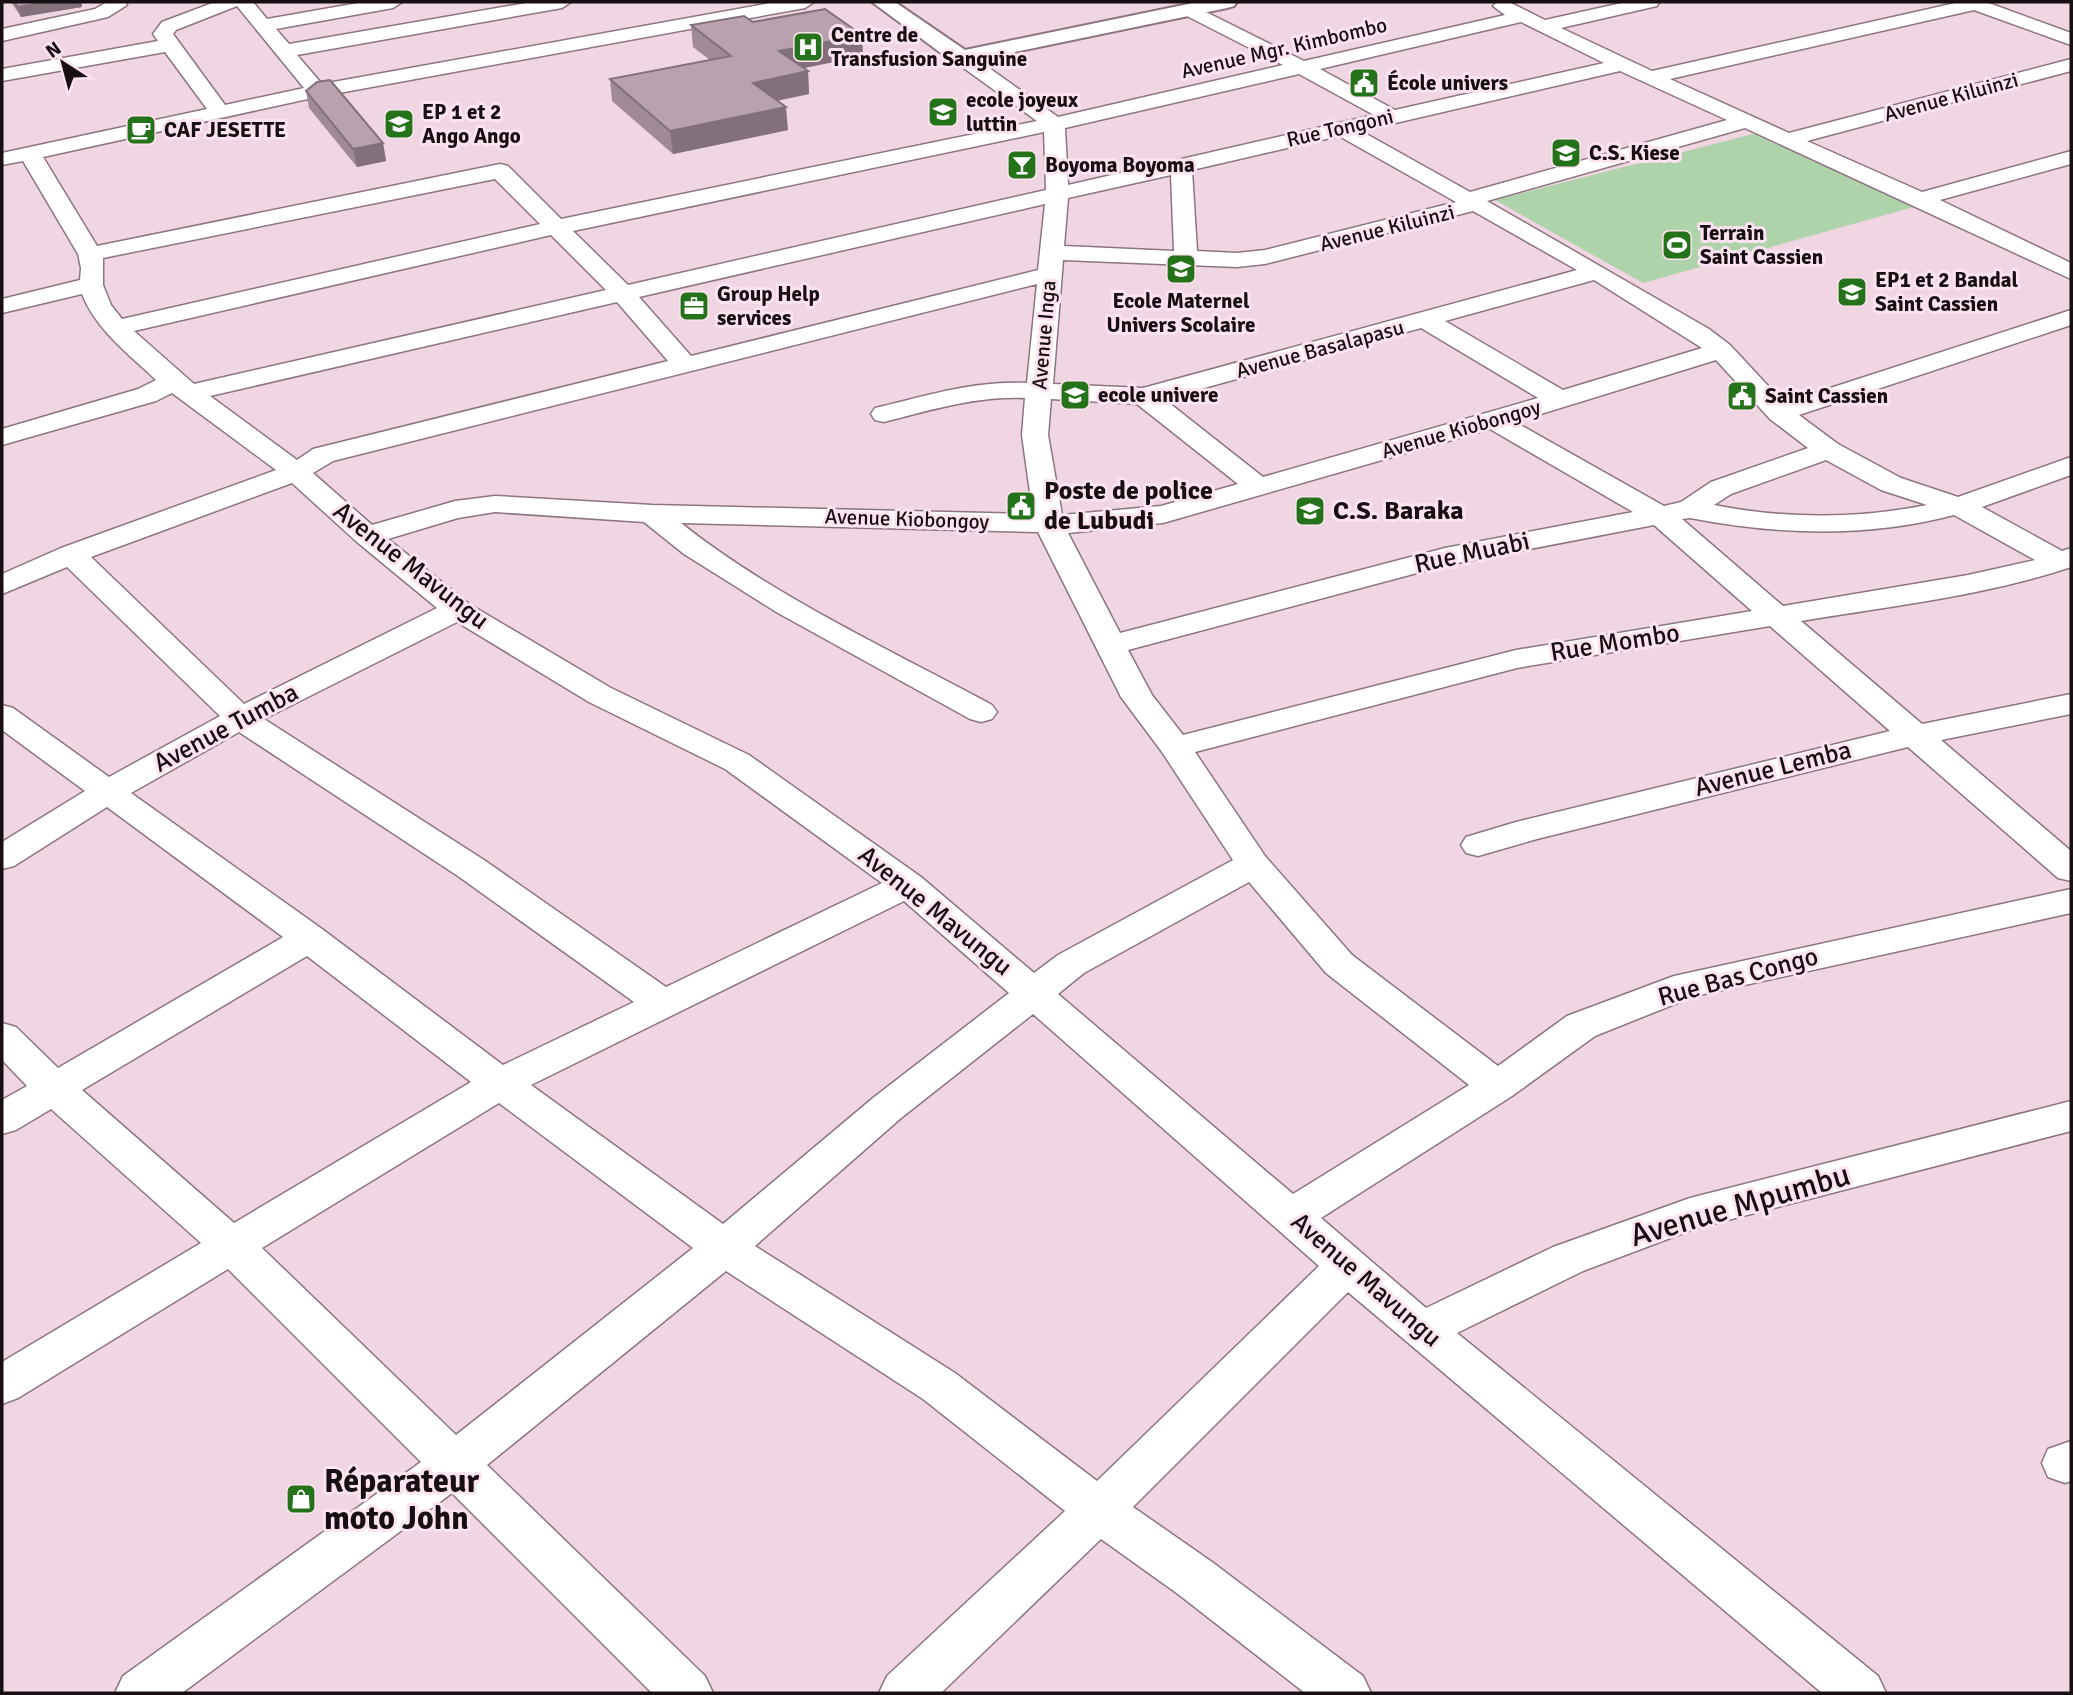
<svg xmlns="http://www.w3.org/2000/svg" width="2073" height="1695" font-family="Signika,sans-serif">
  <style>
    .green { fill: #aed2a9 }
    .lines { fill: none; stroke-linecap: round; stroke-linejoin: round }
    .minor-casing { stroke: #8c7581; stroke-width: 3 }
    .tertiary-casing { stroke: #8c7581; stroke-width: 4 }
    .minor { fill: #fff; fill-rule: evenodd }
    .tertiary { fill: #fff; fill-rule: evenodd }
    .wall { fill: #a08a96 }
    .shaded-wall { fill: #82717a }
    .building { fill: #baa1ae; stroke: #82717a; stroke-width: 2 }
    .labels { text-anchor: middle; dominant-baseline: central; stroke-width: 6; stroke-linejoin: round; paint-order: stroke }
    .far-poi-label { font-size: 21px; font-weight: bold; fill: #170f13; stroke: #fde3f0; text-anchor: start }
    .far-street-label { font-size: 21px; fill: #170f13; stroke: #fde3f0 }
    .poi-label { font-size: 26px; font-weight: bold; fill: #170f13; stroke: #fde3f0; text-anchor: start }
    .street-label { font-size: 26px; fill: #170f13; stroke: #fde3f0 }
    .near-street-label { font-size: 32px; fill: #170f13; stroke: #fde3f0 }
    .near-poi-label { font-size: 32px; font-weight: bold; fill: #170f13; stroke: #fde3f0; text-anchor: start }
  </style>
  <rect width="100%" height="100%" fill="#f0d6e3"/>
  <path class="green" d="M 1761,132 L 1917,206 L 1643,283 L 1495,200 Z"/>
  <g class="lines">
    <g class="minor-casing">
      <path id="minor" d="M 107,2 L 125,2 L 127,5 L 108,17 L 2,41 L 2,29 L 95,9 Z
        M 215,2 L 253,2 L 267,19 L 364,2 L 402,2 L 393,8 L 276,29 L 289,44 L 532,2 L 571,2 L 562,8 L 297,55 L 322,84 L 776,2 L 814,2 L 805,8 L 317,97 L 43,157 L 97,246 L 500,164 L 508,166 L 561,219 L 1037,121 L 954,61 L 951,57 L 954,53 L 968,53 L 1058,117 L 1283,65 L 1183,14 L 1181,10 L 1190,4 L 1304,61 L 1505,15 L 1493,6 L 1497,2 L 1509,2 L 1545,20 L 1626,2 L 1659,2 L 1657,6 L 1561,28 L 1652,71 L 1960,2 L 1986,2 L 2071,33 L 2071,45 L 1974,10 L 1670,79 L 1789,133 L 2071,59 L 2071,71 L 1807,141 L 1922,192 L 2071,151 L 2071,164 L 1940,200 L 2071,263 L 2071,279 L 1745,128 L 1487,201 L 1709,329 L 1730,345 L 1784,403 L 2071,310 L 2071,325 L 1799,415 L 1838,444 L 1901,478 L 1958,497 L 2071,457 L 2071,475 L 1982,507 L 2062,551 L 2071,548 L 2071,567 C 1985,596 1891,606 1801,621 L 1922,724 L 2071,694 L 2071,714 L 1941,740 L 2071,851 L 2071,881 L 2058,878 L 1908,747 L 1537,839 L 1478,856 L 1466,853 L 1461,845 L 1466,837 L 1516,822 L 1890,731 L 1770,626 L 1517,668 L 1195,752 L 1265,856 L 1352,955 L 1498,1066 L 1567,1016 L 1674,976 L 2071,889 L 2071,913 L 1695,996 L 1595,1036 L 1512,1096 L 1321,1218 L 1426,1308 L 1553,1247 L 1690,1198 L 2071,1101 L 2071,1131 L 1697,1228 L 1583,1271 L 1457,1333 L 1878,1676 L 1886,1693 L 1822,1693 L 1348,1292 L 1133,1507 L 1212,1562 L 1363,1676 L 1371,1693 L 1305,1693 L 1178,1594 L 1101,1539 L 941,1693 L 879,1693 L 887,1676 L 1065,1511 L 923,1399 L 726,1271 L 487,1465 L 705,1676 L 713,1693 L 652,1693 L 452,1493 L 182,1693 L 115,1693 L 123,1676 L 421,1462 L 228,1269 L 18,1398 L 2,1404 L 2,1362 L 201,1243 L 51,1109 L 16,1130 L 2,1134 L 2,1100 L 27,1086 L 2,1060 L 2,1023 L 16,1027 L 58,1068 L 283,937 L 107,807 L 14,866 L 2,869 L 2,842 L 85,791 L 2,730 L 2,705 L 13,708 L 109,777 L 220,716 L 67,567 L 2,594 L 2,574 L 61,548 L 276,470 L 172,393 L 156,401 L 2,445 L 2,429 L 138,389 L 156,380 C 130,355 96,330 82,294 L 2,313 L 2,299 L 80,280 L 81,268 L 78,254 L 23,161 L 2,165 L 2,153 L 207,109 L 165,52 L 2,81 L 2,69 L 158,41 L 153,34 L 162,22 ZM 237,6 L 304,88 L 225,105 L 173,34 L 176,30 ZM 1521,22 L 1604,63 L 1395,110 L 1320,69 ZM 1620,71 L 1727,120 L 1470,192 L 1361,131 ZM 1299,74 L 1374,115 L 1068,185 L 1065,128 ZM 1044,132 L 1046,190 L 628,285 L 573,231 ZM 1339,136 L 1456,202 L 1265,250 L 1237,253 L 1197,251 L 1192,170 ZM 1171,175 L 1174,251 L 1064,246 L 1068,198 ZM 495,179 L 540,224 L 122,319 L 111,305 L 103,285 L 103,258 ZM 1045,204 L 1038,270 L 691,356 L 639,297 ZM 1473,211 L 1577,270 L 1143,388 L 1053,384 L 1063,260 L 1237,267 L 1265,264 ZM 551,235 L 606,290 L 194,384 L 134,331 ZM 1594,280 L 1702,348 L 1563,390 L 1445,321 ZM 1037,284 L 1027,383 C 974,380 926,396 875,408 L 871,414 L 875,420 L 884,422 C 931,410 976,396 1025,398 L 1022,435 L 1033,514 L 652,505 L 495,496 L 455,501 L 372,525 L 313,473 L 333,461 ZM 617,302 L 668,361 L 313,449 L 297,460 L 210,396 ZM 1421,328 L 1538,398 L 1263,477 L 1164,399 ZM 1716,360 L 1770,419 L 1808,448 L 1711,482 L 1681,502 L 1664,506 L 1515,422 ZM 1051,399 L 1137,404 L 1238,484 L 1161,506 L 1062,515 L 1048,435 ZM 1490,429 L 1633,512 L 1445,548 L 1120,633 L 1068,533 L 1163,523 ZM 1826,460 L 1881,490 L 1927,505 C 1857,519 1785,519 1714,505 L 1731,494 ZM 292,483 L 357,542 L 437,608 L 244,704 L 91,557 ZM 495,512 L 644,522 L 684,554 L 778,613 L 970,719 L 981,722 L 992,719 L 997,712 L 992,705 C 890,650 771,595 681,523 L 1038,532 L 1121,697 L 1162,752 L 1233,860 L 1058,955 L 1034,973 L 921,877 L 749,755 L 611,688 L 469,604 L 388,539 L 458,518 ZM 1954,515 L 2035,560 L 1968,575 L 1783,606 L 1682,519 L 1690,518 C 1779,535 1866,538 1954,515 ZM 1654,525 L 1752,611 L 1516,650 L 1183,735 L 1152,695 L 1128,650 L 1447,565 ZM 457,622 L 589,702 L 725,769 L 882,883 L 666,987 L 484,860 L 264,719 ZM 239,732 L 458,876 L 634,1002 L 503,1065 L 322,929 L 131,793 ZM 1249,882 L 1326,973 L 1469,1085 L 1293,1194 L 1058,994 L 1084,973 ZM 904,901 L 1009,993 L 873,1098 L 723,1224 L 531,1085 ZM 307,956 L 471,1082 L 234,1223 L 82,1090 ZM 1033,1014 L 1319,1266 L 1097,1481 L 955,1373 L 755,1246 L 901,1118 ZM 499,1103 L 693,1248 L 456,1435 L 262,1248 Z
        M 2071,1441 L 2071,1481 L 2065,1483 L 2048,1477 L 2042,1463 L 2048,1449 Z"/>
    </g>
    <g class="tertiary-casing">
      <path id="tertiary" d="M 872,2 L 895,2 L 965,50 L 1198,2 L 1237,2 L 1234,6 L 1227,8 L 961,63 L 953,62 Z"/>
    </g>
    <use href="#minor" class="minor"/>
    <use href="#tertiary" class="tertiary"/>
  </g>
  <path class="wall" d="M 11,2 L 81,2 L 82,7 L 21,17 Z
    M 753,22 L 863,56 L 803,68 L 808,71 L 809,94 L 777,101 L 788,130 L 673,154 L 612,101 L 610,79 L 710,60 L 693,47 L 691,25 Z
    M 306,91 L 383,143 L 386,161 L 357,167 L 309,108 Z"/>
  <path class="shaded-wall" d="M 47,2 L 81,2 L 82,7 L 21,17 L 17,7 Z
    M 862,35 L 863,56 L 780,73 L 779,51 Z
    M 808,71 L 809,94 L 755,105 L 753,83 Z
    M 786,107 L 788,130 L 673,154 L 670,131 Z
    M 383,143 L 386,161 L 357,167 L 353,149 Z"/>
  <path class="building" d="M 15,2 L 47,2 L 17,7 Z
    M 825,9 L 862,35 L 779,51 L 808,71 L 753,83 L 786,107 L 670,131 L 610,79 L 731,56 L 691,25 L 744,16 L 753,22 Z
    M 330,80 L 383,143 L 353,149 L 306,91 L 317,82 Z"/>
  <defs>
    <g id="hospital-square" transform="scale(1.575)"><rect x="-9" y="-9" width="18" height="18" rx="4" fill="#247219" stroke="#fde3f0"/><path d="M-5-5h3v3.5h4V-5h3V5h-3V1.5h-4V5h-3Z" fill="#fff"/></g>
    <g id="civic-square" transform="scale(1.575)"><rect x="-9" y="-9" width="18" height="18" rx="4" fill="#247219" stroke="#fde3f0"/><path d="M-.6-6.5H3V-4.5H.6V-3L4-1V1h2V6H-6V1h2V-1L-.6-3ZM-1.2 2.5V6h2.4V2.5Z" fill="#fff"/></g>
    <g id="university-square" transform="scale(1.575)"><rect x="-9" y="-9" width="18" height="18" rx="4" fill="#247219" stroke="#fde3f0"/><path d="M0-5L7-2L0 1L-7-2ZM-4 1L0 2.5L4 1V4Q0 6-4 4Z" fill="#fff"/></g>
    <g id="school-square" transform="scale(1.575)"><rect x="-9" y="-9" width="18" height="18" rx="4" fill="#247219" stroke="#fde3f0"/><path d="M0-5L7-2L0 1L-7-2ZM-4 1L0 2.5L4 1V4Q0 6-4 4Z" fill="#fff"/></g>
    <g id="cafe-square" transform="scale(1.575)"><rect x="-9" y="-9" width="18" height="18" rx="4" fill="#247219" stroke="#fde3f0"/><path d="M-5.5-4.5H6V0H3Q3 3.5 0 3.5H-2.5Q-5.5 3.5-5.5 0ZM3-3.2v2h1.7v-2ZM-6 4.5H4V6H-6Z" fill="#fff"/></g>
    <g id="bar-square" transform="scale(1.575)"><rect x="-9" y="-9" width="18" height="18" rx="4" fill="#247219" stroke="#fde3f0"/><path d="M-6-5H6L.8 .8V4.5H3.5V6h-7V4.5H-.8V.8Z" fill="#fff"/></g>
    <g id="stadium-square" transform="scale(1.575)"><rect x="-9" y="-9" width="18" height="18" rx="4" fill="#247219" stroke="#fde3f0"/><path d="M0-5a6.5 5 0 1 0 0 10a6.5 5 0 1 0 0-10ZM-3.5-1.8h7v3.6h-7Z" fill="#fff"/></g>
    <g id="office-square" transform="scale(1.575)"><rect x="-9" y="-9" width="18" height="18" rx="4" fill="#247219" stroke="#fde3f0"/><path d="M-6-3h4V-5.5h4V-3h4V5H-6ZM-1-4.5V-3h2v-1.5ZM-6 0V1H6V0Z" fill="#fff"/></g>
    <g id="shop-square" transform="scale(1.575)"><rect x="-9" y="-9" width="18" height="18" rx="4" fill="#247219" stroke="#fde3f0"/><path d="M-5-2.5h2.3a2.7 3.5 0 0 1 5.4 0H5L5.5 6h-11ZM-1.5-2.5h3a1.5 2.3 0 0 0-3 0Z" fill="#fff"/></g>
  </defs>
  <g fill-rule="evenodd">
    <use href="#hospital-square" x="808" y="47"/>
    <use href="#civic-square" x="1364" y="83"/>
    <use href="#university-square" x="943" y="112"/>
    <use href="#school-square" x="399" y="124"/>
    <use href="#cafe-square" x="141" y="130"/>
    <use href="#school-square" x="1566" y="153"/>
    <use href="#bar-square" x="1022" y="165"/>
    <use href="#stadium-square" x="1677" y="245"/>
    <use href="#school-square" x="1181" y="269"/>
    <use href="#school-square" x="1852" y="292"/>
    <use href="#office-square" x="694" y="306"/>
    <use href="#university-square" x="1075" y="395"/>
    <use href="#civic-square" x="1742" y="396"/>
    <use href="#civic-square" x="1021" y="506"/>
    <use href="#school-square" x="1310" y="511"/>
    <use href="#shop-square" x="301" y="1499"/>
  </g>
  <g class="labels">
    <g class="far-poi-label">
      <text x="831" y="35">Centre de<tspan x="831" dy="24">Transfusion Sanguine</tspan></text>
      <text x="1387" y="83">École univers</text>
      <text x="966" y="100">ecole joyeux<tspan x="966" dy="24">luttin</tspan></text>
      <text x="422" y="112">EP 1 et 2<tspan x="422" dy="24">Ango Ango</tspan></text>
      <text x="164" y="130">CAF JESETTE</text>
      <text x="1589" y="153">C.S. Kiese</text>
      <text x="1045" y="165">Boyoma Boyoma</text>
      <text x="1700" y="233">Terrain<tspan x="1700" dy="24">Saint Cassien</tspan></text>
      <text x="1875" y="280">EP1 et 2 Bandal<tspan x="1875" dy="24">Saint Cassien</tspan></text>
      <text x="717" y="294">Group Help<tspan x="717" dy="24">services</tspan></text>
      <text x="1181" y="301" text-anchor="middle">Ecole Maternel<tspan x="1181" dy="24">Univers Scolaire</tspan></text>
      <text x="1098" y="395">ecole univere</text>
      <text x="1765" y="396">Saint Cassien</text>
    </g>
    <g class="far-street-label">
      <text transform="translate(1284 48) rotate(-13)">Avenue Mgr. Kimbombo</text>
      <text transform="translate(1951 97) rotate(-15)">Avenue Kiluinzi</text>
      <text transform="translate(1340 128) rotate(-13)">Rue Tongoni</text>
      <text transform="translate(1387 228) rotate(-14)">Avenue Kiluinzi</text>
      <text transform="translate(1044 335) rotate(-85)">Avenue Inga</text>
      <text transform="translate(1320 349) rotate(-15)">Avenue Basalapasu</text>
      <text transform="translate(1461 429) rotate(-16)">Avenue Kiobongoy</text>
      <text transform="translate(907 519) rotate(2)">Avenue Kiobongoy</text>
    </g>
    <g class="poi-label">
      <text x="1044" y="491">Poste de police<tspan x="1044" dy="30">de Lubudi</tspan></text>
      <text x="1333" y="511">C.S. Baraka</text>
    </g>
    <g class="street-label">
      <text transform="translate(1472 553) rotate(-12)">Rue Muabi</text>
      <text transform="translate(411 566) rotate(38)">Avenue Mavungu</text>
      <text transform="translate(1615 643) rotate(-9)">Rue Mombo</text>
      <text transform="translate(226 728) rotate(-28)">Avenue Tumba</text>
      <text transform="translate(1773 769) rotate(-14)">Avenue Lemba</text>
      <text transform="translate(935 911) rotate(39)">Avenue Mavungu</text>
      <text transform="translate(1738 977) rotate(-15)">Rue Bas Congo</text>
      <text transform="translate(1366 1280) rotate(41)">Avenue Mavungu</text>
    </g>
    <g class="near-street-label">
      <text transform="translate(1740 1205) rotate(-16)">Avenue Mpumbu</text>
    </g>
    <g class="near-poi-label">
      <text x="324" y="1481">Réparateur<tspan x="324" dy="37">moto John</tspan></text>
    </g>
  </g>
  <rect width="2073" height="1695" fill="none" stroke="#170f13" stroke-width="7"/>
  <g transform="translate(63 63) rotate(324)" stroke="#fde3f0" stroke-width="5" paint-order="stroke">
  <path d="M0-5L12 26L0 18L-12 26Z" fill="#170f13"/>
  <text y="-10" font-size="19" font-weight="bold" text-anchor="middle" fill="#170f13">N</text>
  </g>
</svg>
